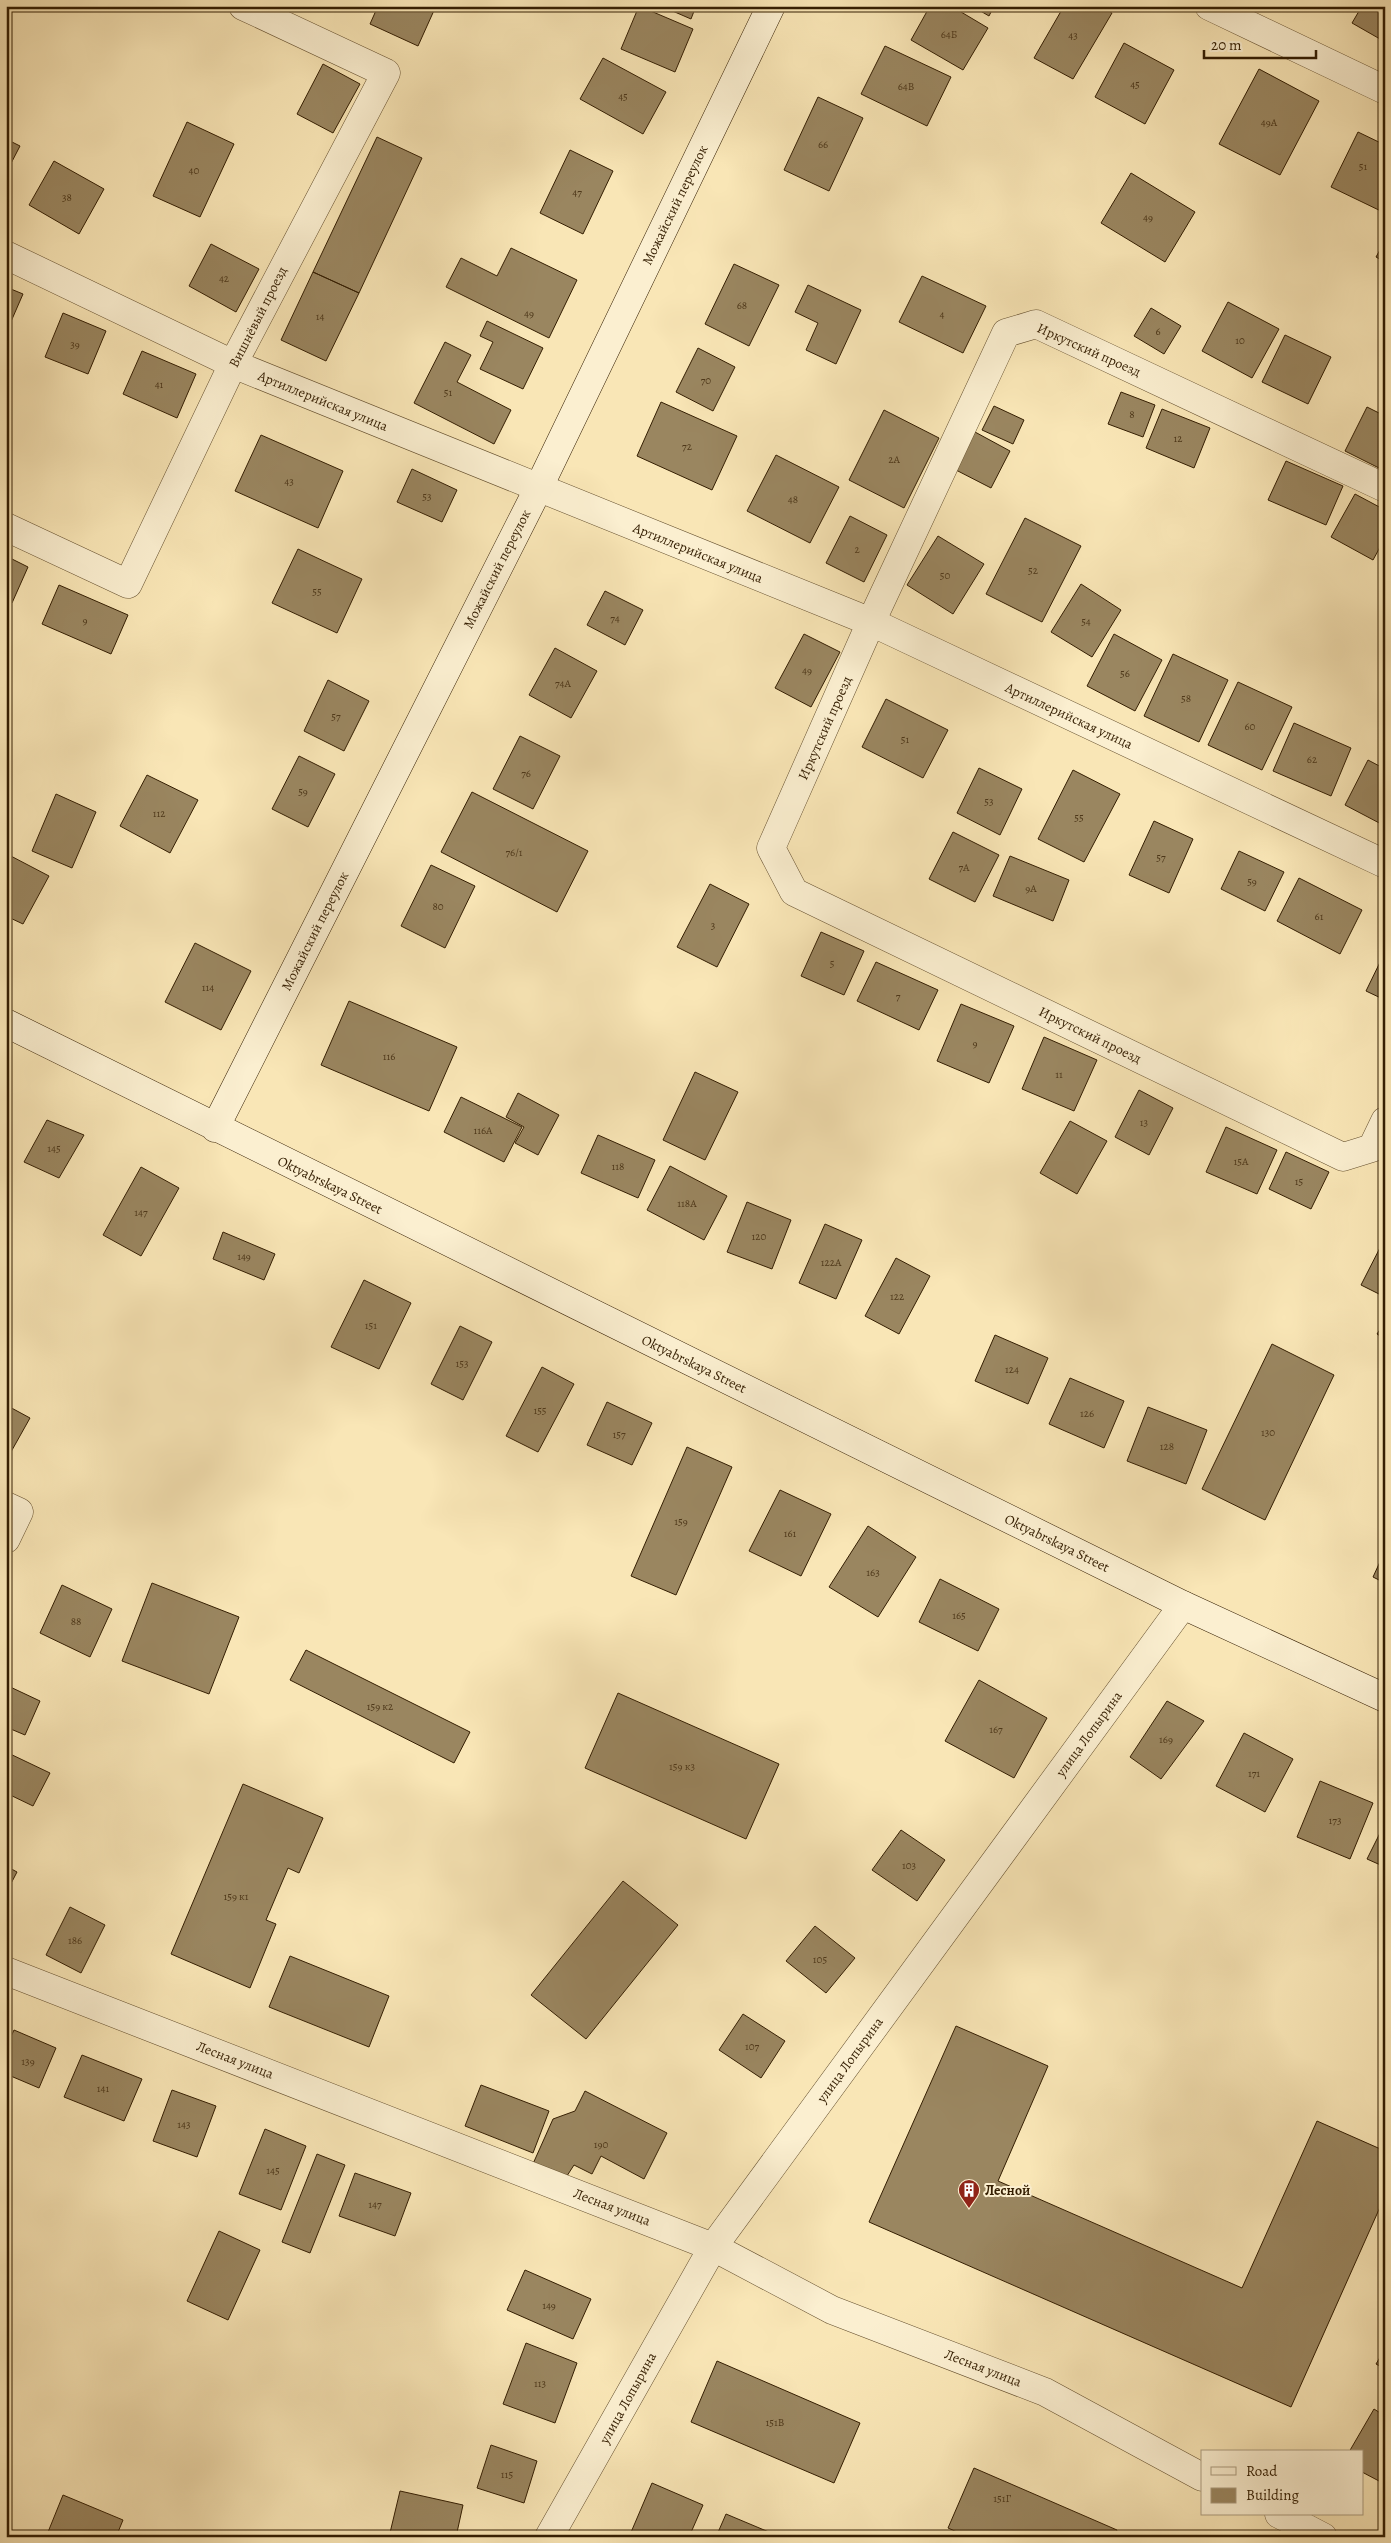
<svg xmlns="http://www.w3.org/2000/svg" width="1391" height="2543" font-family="Alegreya,serif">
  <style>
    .building { fill: #9a8660; stroke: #341e02 }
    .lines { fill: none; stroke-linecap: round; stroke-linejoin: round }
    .street-casing { stroke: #65502f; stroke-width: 29 }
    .secondary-casing { stroke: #341e02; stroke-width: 29 }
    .street { stroke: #fbefd0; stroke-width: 28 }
    .secondary { stroke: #fbefd0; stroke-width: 28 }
    .labels { text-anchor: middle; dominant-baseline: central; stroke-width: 4; stroke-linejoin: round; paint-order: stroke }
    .number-label { font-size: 11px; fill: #4e381a }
    .street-label { font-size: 14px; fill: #341e02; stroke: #fbefd0 }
    .poi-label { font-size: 14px; font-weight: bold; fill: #341e02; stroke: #fbefd0; text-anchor: start }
  </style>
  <rect width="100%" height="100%" fill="#f9e6b6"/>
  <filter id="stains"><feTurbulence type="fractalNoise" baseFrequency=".004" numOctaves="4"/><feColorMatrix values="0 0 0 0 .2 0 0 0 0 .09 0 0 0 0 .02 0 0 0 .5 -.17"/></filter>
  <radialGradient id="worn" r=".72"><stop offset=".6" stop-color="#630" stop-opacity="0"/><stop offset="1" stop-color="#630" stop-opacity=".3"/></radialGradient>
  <path class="building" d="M 378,6 L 436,6 L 418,46 L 370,24 Z
    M 639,6 L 693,29 L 675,72 L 621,49 Z
    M 661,6 L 696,6 L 691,19 Z
    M 930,6 L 951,6 L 988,28 L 963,70 L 911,40 Z
    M 972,6 L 994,6 L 989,16 Z
    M 1064,6 L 1100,6 L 1112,13 L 1073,79 L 1034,58 Z
    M 1362,6 L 1385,6 L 1385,30 L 1380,39 L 1352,23 Z
    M 1124,43 L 1174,70 L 1145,124 L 1095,97 Z
    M 885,46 L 951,77 L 927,126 L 861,94 Z
    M 603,58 L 666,92 L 643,134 L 580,99 Z
    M 323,64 L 360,84 L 333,133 L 297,114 Z
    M 1259,69 L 1319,101 L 1280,175 L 1219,144 Z
    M 818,97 L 863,118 L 829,191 L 784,170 Z
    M 187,122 L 234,144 L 200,217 L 153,196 Z
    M 1358,132 L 1385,145 L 1385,213 L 1331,187 Z
    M 377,137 L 422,158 L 359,293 L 313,272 Z
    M 6,139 L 20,146 L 6,173 Z
    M 570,150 L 613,171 L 583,234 L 540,213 Z
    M 54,161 L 104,189 L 79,234 L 29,205 Z
    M 1131,173 L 1195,212 L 1165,262 L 1101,223 Z
    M 1385,241 L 1385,262 L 1376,257 Z
    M 211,244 L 259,269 L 236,312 L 189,286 Z
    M 511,248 L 577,280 L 549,338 L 446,287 L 461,258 L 497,276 Z
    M 734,264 L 779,285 L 749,346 L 705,324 Z
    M 313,272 L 359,293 L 326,361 L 281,340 Z
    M 922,276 L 986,306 L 963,353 L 899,322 Z
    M 808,285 L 861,310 L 836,364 L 806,350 L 818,323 L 795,312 Z
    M 6,287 L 23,294 L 6,333 Z
    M 1228,302 L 1279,329 L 1252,378 L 1202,351 Z
    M 1151,308 L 1181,326 L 1164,354 L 1134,336 Z
    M 63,313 L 106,331 L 88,374 L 45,357 Z
    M 487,321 L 543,348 L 523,389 L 480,369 L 493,342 L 480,336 Z
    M 1285,335 L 1331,357 L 1308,404 L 1262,382 Z
    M 445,342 L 471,355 L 457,382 L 511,410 L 494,444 L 414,403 Z
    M 698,348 L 735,367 L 713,411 L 676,392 Z
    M 142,351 L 196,374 L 177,418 L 123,394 Z
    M 1121,392 L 1155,405 L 1143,437 L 1108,424 Z
    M 661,402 L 737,436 L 712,490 L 637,456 Z
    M 994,406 L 1024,420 L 1013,444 L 982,430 Z
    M 1367,407 L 1385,416 L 1385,471 L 1345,451 Z
    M 1162,409 L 1210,428 L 1194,468 L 1146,448 Z
    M 884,410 L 939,438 L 904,508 L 849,480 Z
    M 975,432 L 1010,451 L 991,488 L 954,469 Z
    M 261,435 L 343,471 L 318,528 L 235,491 Z
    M 776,455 L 839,487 L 810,543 L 747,511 Z
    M 1286,461 L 1343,486 L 1326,525 L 1268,500 Z
    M 412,469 L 457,490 L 442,522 L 397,502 Z
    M 1355,494 L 1385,510 L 1385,538 L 1373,560 L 1331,537 Z
    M 850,516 L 887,535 L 864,582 L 826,563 Z
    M 1025,518 L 1081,546 L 1042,622 L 986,594 Z
    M 938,536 L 984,564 L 953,614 L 907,585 Z
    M 298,549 L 362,579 L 337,633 L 272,603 Z
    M 6,556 L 28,567 L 12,603 L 6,601 Z
    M 1081,584 L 1121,610 L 1092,657 L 1051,632 Z
    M 59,585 L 128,615 L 111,654 L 42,624 Z
    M 605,591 L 643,610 L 625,645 L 587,625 Z
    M 804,634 L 840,652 L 811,707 L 775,688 Z
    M 1114,634 L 1162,660 L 1135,711 L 1087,686 Z
    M 555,648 L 597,671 L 571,718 L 529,695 Z
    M 1173,654 L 1228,680 L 1199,742 L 1144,716 Z
    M 328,680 L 369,701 L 344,751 L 304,731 Z
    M 1238,682 L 1292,707 L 1262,770 L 1208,745 Z
    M 886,699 L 948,730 L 923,778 L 862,747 Z
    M 1294,723 L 1351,748 L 1331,796 L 1273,771 Z
    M 520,736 L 560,756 L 533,809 L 493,789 Z
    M 299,756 L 335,774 L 308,827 L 272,809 Z
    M 1368,760 L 1385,769 L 1385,826 L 1345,805 Z
    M 979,768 L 1022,789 L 1000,835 L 957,813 Z
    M 1073,770 L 1120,794 L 1084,862 L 1038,839 Z
    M 147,775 L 198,800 L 170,853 L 120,826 Z
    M 472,792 L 588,851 L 557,912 L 441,852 Z
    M 56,794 L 96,812 L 72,868 L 32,851 Z
    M 1154,821 L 1193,839 L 1169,893 L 1129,875 Z
    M 953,832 L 999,855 L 975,902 L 929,879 Z
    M 1239,851 L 1284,872 L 1265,911 L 1221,889 Z
    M 7,854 L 49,876 L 23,924 L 6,916 Z
    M 1010,856 L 1069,880 L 1053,921 L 993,896 Z
    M 431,865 L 475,886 L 445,948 L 401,926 Z
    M 1299,878 L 1362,910 L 1340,954 L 1277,921 Z
    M 710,884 L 749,904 L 717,967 L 677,947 Z
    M 821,932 L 864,951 L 844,995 L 801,976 Z
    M 195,943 L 251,971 L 221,1030 L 165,1002 Z
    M 1385,952 L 1385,1000 L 1366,991 Z
    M 876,962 L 938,990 L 919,1030 L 857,1001 Z
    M 349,1001 L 457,1047 L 429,1111 L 321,1065 Z
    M 961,1004 L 1014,1026 L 989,1083 L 937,1061 Z
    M 1044,1037 L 1097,1060 L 1074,1111 L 1022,1089 Z
    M 695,1072 L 738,1092 L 705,1160 L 663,1140 Z
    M 1139,1090 L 1173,1108 L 1149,1155 L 1115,1137 Z
    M 518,1093 L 559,1115 L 538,1155 L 515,1143 L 524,1127 L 506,1117 Z
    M 461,1097 L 522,1127 L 504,1162 L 444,1132 Z
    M 47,1120 L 84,1135 L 59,1178 L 24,1162 Z
    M 1070,1121 L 1107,1141 L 1077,1194 L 1040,1173 Z
    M 1226,1127 L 1277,1150 L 1257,1194 L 1206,1172 Z
    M 598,1135 L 655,1160 L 638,1198 L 581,1173 Z
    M 1286,1152 L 1329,1172 L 1311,1209 L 1269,1189 Z
    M 670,1166 L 727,1196 L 704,1240 L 647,1210 Z
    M 141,1167 L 179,1188 L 141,1256 L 103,1235 Z
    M 747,1202 L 791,1220 L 772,1269 L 727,1252 Z
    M 825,1224 L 862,1240 L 836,1299 L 799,1283 Z
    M 223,1232 L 275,1254 L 264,1280 L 213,1259 Z
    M 1385,1238 L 1385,1297 L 1361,1285 Z
    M 896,1258 L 930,1276 L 899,1334 L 865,1316 Z
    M 364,1280 L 411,1303 L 379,1369 L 331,1347 Z
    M 1385,1322 L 1385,1339 L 1377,1334 Z
    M 460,1326 L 492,1342 L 463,1400 L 431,1384 Z
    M 995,1335 L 1048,1358 L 1028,1404 L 975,1381 Z
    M 1272,1344 L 1334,1375 L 1265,1520 L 1202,1489 Z
    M 542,1367 L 574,1384 L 538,1452 L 506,1436 Z
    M 1070,1378 L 1124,1401 L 1104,1448 L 1049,1424 Z
    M 607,1402 L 652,1423 L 632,1465 L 587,1445 Z
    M 6,1405 L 30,1418 L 7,1459 L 6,1458 Z
    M 1148,1407 L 1207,1430 L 1186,1484 L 1127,1461 Z
    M 687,1447 L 732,1467 L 676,1595 L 631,1576 Z
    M 780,1490 L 831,1514 L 801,1576 L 749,1551 Z
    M 868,1526 L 916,1557 L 878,1617 L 829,1587 Z
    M 1385,1551 L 1385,1583 L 1373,1577 Z
    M 940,1579 L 999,1609 L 978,1651 L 919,1622 Z
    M 152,1583 L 239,1617 L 209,1694 L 122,1661 Z
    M 62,1585 L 112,1609 L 90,1657 L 40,1633 Z
    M 306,1650 L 470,1732 L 454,1763 L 290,1680 Z
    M 979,1680 L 1047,1718 L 1014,1778 L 945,1741 Z
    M 6,1685 L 40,1701 L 25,1735 L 6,1727 Z
    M 618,1693 L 779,1764 L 746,1839 L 585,1768 Z
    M 1167,1701 L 1204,1721 L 1161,1779 L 1130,1757 Z
    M 1244,1733 L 1293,1759 L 1265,1812 L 1216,1786 Z
    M 6,1752 L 50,1773 L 33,1806 L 6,1793 Z
    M 1320,1781 L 1373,1803 L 1350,1859 L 1297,1837 Z
    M 243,1784 L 323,1818 L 299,1873 L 288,1868 L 266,1920 L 276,1924 L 250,1988 L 171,1954 Z
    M 1385,1823 L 1385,1867 L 1367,1859 Z
    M 901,1830 L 945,1860 L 917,1901 L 872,1870 Z
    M 6,1866 L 17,1872 L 6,1893 Z
    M 623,1881 L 678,1925 L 586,2039 L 531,1995 Z
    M 70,1907 L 105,1925 L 81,1973 L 46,1955 Z
    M 815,1926 L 855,1958 L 826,1993 L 786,1961 Z
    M 290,1956 L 389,1996 L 369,2047 L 269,2007 Z
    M 743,2014 L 785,2041 L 761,2078 L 719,2050 Z
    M 956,2026 L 1048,2066 L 998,2181 L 1242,2288 L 1317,2121 L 1385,2151 L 1385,2196 L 1291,2407 L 869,2222 Z
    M 14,2030 L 56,2048 L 39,2088 L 6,2074 L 6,2047 Z
    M 82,2055 L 142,2079 L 124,2121 L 64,2097 Z
    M 481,2085 L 549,2111 L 533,2153 L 465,2126 Z
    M 172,2090 L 216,2106 L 197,2157 L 153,2141 Z
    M 585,2091 L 667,2133 L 644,2179 L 601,2156 L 592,2174 L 574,2165 L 565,2179 L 532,2166 L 553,2119 L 575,2111 Z
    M 265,2129 L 306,2146 L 281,2210 L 239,2194 Z
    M 317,2154 L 345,2165 L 310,2253 L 282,2242 Z
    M 355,2173 L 411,2193 L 395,2236 L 339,2216 Z
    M 219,2231 L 260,2250 L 228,2320 L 187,2301 Z
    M 525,2270 L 591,2299 L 573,2339 L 507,2310 Z
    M 526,2343 L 577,2363 L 555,2423 L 503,2404 Z
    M 1385,2349 L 1385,2369 L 1376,2364 Z
    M 717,2361 L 860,2423 L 834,2483 L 691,2422 Z
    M 1374,2409 L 1385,2416 L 1385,2472 L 1379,2481 L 1362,2472 L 1362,2452 L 1349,2452 Z
    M 491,2445 L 537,2461 L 524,2503 L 477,2488 Z
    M 974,2468 L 1117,2530 L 1114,2537 L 968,2537 L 948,2528 Z
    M 652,2483 L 703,2505 L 689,2537 L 629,2537 Z
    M 400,2491 L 463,2505 L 456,2537 L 389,2537 Z
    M 63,2495 L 123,2520 L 116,2537 L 46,2537 Z
    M 726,2514 L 776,2535 L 775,2537 L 716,2537 Z"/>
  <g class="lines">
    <g class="street-casing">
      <path id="street" d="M 1209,6 L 1385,90
        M 6,255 L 233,364 L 871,622 L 1385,864
        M 1385,488 L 1036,324 L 1006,333 L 871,622 L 771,848 L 794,892 L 1343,1157 L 1372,1148 L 1385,1121
        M 6,527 L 128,584 L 233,364 L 386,73 L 243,6
        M 6,1506 L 19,1512 L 6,1539
        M 6,1971 L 713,2247 L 832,2310 L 1045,2392 L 1202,2477
        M 1279,2514 L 1323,2537
        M 549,2537 L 713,2247 L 1183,1605"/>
    </g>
    <g class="secondary-casing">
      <path id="secondary" d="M 6,1023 L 1183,1605 L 1385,1698
        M 215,1128 L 538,489 L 771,6"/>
    </g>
    <use href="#street" class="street"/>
    <use href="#secondary" class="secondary"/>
  </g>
  <defs>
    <g id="building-pin" transform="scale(1.125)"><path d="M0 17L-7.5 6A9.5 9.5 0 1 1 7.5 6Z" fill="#8f2418" stroke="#fbefd0"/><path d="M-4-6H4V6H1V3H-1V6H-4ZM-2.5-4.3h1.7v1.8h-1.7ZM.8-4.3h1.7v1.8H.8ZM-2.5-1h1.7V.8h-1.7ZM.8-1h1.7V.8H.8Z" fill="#fff"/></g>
  </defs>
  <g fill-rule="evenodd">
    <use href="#building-pin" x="969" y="2190"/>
  </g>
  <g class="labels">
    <g class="number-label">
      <text x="949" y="34">64Б</text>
      <text x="1073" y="35">43</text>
      <text x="1135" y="84">45</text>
      <text x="906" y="86">64В</text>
      <text x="623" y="96">45</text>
      <text x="1269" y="122">49А</text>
      <text x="823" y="144">66</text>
      <text x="1363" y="166">51</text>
      <text x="194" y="170">40</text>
      <text x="577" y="192">47</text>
      <text x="67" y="197">38</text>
      <text x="1148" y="217">49</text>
      <text x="224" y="278">42</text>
      <text x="742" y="305">68</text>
      <text x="529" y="313">49</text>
      <text x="942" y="314">4</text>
      <text x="320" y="316">14</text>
      <text x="1158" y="331">6</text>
      <text x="1240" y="340">10</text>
      <text x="75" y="344">39</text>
      <text x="706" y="380">70</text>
      <text x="159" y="384">41</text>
      <text x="448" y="392">51</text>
      <text x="1132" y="414">8</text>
      <text x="1178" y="438">12</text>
      <text x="687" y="446">72</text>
      <text x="894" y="459">2А</text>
      <text x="289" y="481">43</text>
      <text x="427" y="496">53</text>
      <text x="793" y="499">48</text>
      <text x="857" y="549">2</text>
      <text x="1033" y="570">52</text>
      <text x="945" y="575">50</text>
      <text x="317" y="591">55</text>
      <text x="615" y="618">74</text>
      <text x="85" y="620">9</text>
      <text x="1086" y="621">54</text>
      <text x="807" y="670">49</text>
      <text x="1125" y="673">56</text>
      <text x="563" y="683">74А</text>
      <text x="1186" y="698">58</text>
      <text x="336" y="716">57</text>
      <text x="1250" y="726">60</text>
      <text x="905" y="739">51</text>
      <text x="1312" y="759">62</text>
      <text x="526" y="773">76</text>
      <text x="303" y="791">59</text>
      <text x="989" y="801">53</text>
      <text x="159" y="813">112</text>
      <text x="1079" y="817">55</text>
      <text x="514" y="852">76/1</text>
      <text x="1161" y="857">57</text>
      <text x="964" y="867">7А</text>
      <text x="1252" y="881">59</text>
      <text x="1031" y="888">9А</text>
      <text x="438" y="906">80</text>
      <text x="1319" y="916">61</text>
      <text x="713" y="925">3</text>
      <text x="832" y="963">5</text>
      <text x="208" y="987">114</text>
      <text x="898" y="996">7</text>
      <text x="975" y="1043">9</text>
      <text x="389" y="1056">116</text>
      <text x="1059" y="1074">11</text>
      <text x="1144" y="1122">13</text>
      <text x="483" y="1130">116А</text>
      <text x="54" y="1148">145</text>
      <text x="1241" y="1161">15А</text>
      <text x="618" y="1166">118</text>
      <text x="1299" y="1181">15</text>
      <text x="687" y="1203">118А</text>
      <text x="141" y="1212">147</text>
      <text x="759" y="1236">120</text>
      <text x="244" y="1256">149</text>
      <text x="831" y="1262">122А</text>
      <text x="897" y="1296">122</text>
      <text x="371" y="1325">151</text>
      <text x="462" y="1363">153</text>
      <text x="1012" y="1369">124</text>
      <text x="540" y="1410">155</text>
      <text x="1087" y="1413">126</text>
      <text x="1268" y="1432">130</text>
      <text x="619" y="1434">157</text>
      <text x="1167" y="1446">128</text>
      <text x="681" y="1521">159</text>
      <text x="790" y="1533">161</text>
      <text x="873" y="1572">163</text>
      <text x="959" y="1615">165</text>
      <text x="76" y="1621">88</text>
      <text x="380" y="1706">159 к2</text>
      <text x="996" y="1729">167</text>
      <text x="1166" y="1739">169</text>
      <text x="682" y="1766">159 к3</text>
      <text x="1254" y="1773">171</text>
      <text x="1335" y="1820">173</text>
      <text x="909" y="1865">103</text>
      <text x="236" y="1896">159 к1</text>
      <text x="75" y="1940">186</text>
      <text x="820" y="1959">105</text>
      <text x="752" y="2046">107</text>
      <text x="28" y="2061">139</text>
      <text x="103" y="2088">141</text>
      <text x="184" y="2124">143</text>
      <text x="601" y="2144">190</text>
      <text x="273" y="2170">145</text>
      <text x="375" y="2204">147</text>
      <text x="549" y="2305">149</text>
      <text x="540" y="2383">113</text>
      <text x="775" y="2422">151В</text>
      <text x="507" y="2474">115</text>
      <text x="1002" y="2498">151Г</text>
    </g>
    <g class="street-label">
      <text transform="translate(675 205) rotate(-64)">Можайский переулок</text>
      <text transform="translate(258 317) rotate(-63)">Вишнёвый проезд</text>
      <text transform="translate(1089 350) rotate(24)">Иркутский проезд</text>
      <text transform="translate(323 401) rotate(22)">Артиллерийская улица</text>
      <text transform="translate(698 553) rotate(22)">Артиллерийская улица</text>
      <text transform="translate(497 569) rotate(-63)">Можайский переулок</text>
      <text transform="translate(1069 716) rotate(25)">Артиллерийская улица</text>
      <text transform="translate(825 728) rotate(-66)">Иркутский проезд</text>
      <text transform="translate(315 931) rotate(-63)">Можайский переулок</text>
      <text transform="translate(1090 1035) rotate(26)">Иркутский проезд</text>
      <text transform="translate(330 1185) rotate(26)">Oktyabrskaya Street</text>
      <text transform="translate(694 1364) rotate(26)">Oktyabrskaya Street</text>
      <text transform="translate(1057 1543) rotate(26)">Oktyabrskaya Street</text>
      <text transform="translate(1089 1734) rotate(-54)">улица Лопырина</text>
      <text transform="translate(235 2060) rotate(21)">Лесная улица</text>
      <text transform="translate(850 2060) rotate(-54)">улица Лопырина</text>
      <text transform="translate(612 2207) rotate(21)">Лесная улица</text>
      <text transform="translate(983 2368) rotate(21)">Лесная улица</text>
      <text transform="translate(628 2398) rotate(-61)">улица Лопырина</text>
    </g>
    <g class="poi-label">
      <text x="985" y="2190">Лесной</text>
    </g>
  </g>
  <rect width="1391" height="2543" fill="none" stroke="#f9e6b6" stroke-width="25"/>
  <rect x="8" y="8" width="1376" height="2528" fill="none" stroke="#341e02" stroke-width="2.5"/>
  <rect x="12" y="12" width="1366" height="2518" fill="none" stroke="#341e02"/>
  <rect x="1201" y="2450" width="162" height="65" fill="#fbefd0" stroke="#ab9b7e"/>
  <rect x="1211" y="2467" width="25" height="8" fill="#fbefd0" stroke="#ab9b7e"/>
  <text x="1246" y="2476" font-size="15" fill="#341e02">Road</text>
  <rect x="1211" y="2488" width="25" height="15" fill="#9a8660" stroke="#ab9b7e"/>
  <text x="1246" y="2500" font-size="15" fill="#341e02">Building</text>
  <path d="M1204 50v8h112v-8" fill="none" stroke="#341e02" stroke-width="2.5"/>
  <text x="1211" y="50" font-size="15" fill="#341e02" stroke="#fbefd0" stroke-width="4" paint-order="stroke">20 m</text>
  <rect width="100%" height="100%" filter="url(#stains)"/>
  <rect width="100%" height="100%" fill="url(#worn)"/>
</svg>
